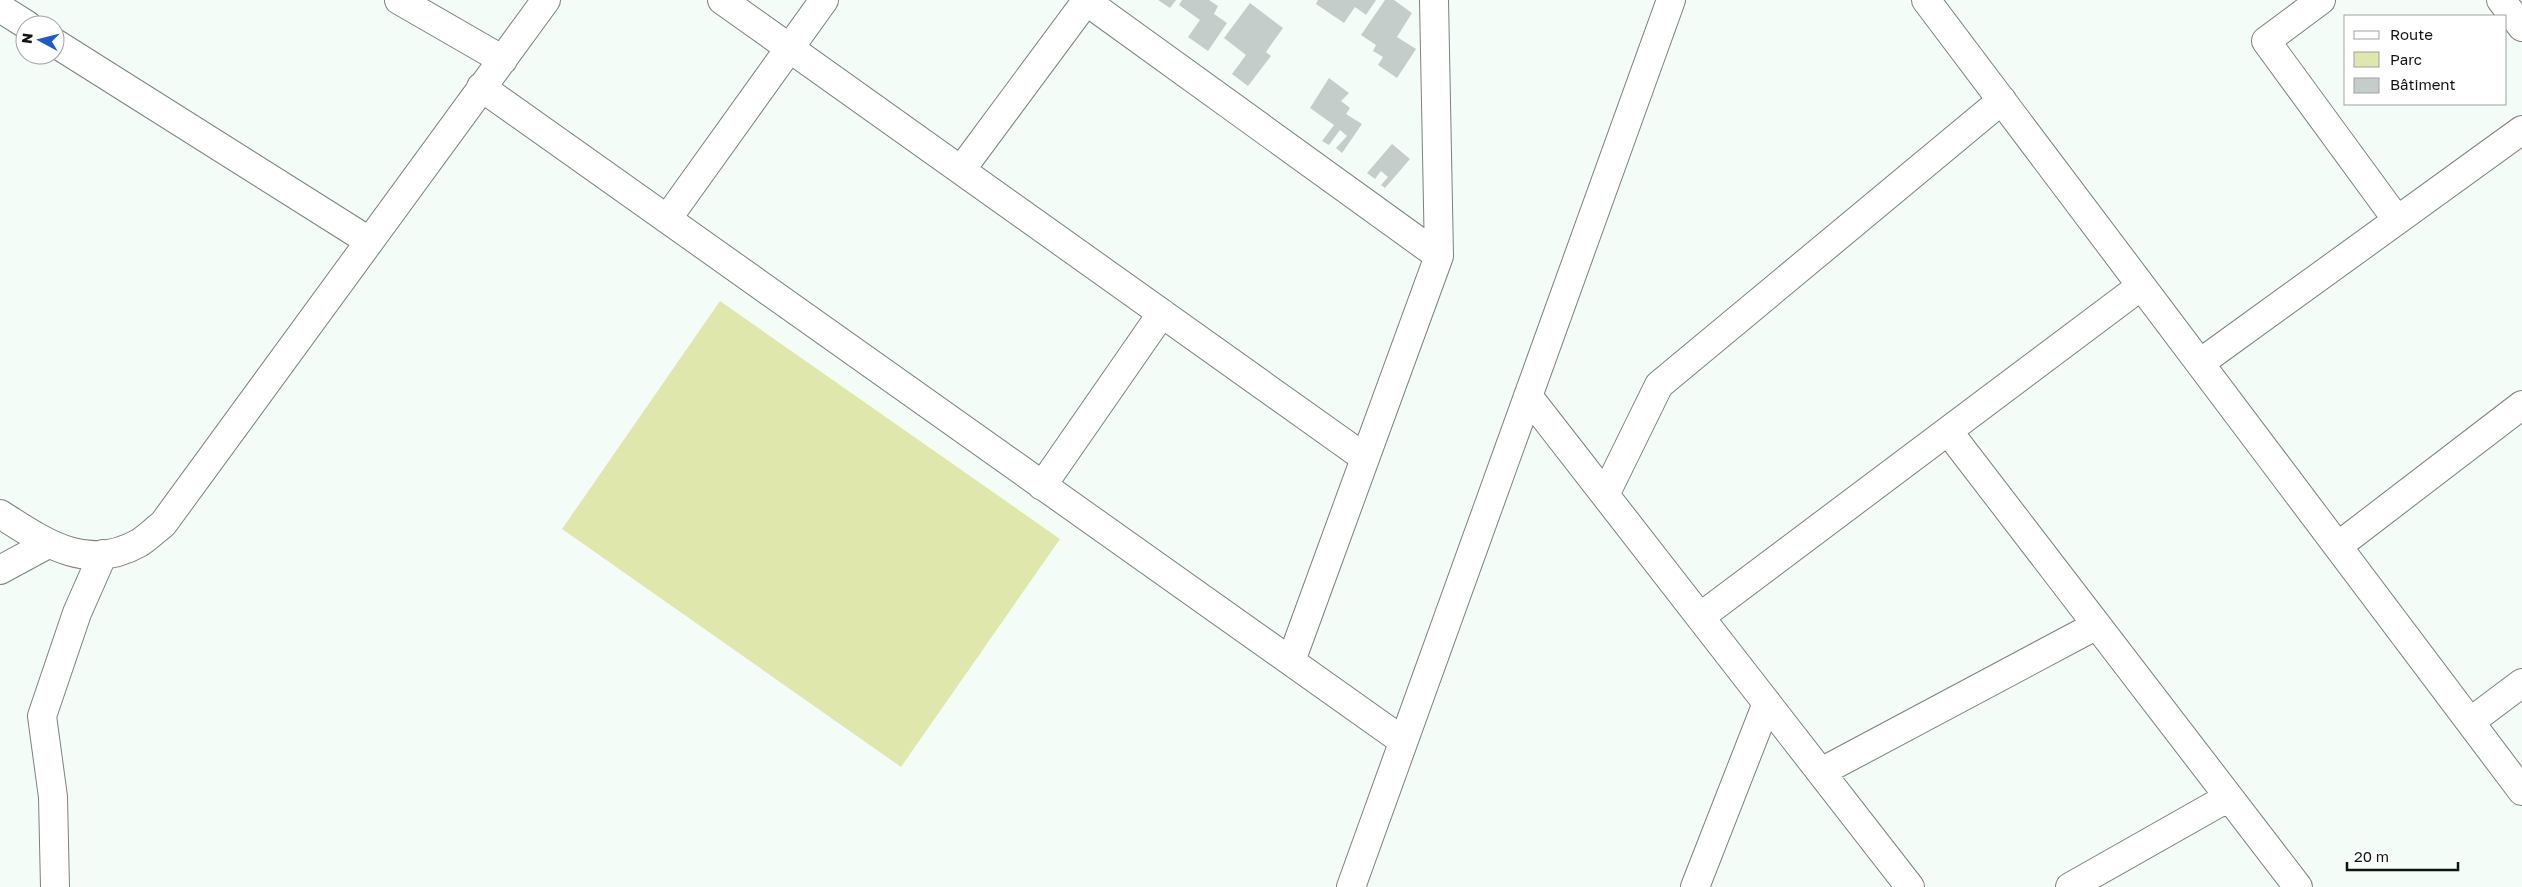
<svg xmlns="http://www.w3.org/2000/svg" width="2522" height="887" font-family="'Golos Text',sans-serif">
  <style>
    .green { fill: #e0e7ad }
    .building { fill: #c5cdcb }
    .lines { fill: none; stroke-linecap: round; stroke-linejoin: round }
    .street-casing { stroke: #7b817d; stroke-width: 30 }
    .street { stroke: #fff; stroke-width: 28 }
  </style>
  <rect width="100%" height="100%" fill="#f4fcf7"/>
  <path class="green" d="M 720,301 L 1060,539 L 901,767 L 562,529 Z"/>
  <path class="building" d="M 1158,0 L 1176,0 L 1170,8 Z
    M 1182,0 L 1209,0 L 1218,6 L 1214,14 L 1227,23 L 1208,51 L 1188,37 L 1200,20 L 1179,5 Z
    M 1318,0 L 1376,0 L 1366,15 L 1355,7 L 1344,23 L 1316,4 Z
    M 1385,0 L 1394,0 L 1412,13 L 1397,37 L 1416,49 L 1397,78 L 1378,65 L 1383,57 L 1373,51 L 1376,45 L 1361,35 Z
    M 1250,3 L 1283,28 L 1266,52 L 1271,56 L 1248,86 L 1232,74 L 1246,55 L 1224,38 Z
    M 1329,78 L 1349,93 L 1341,101 L 1350,108 L 1346,114 L 1362,124 L 1342,153 L 1336,148 L 1347,136 L 1340,130 L 1329,145 L 1322,141 L 1334,125 L 1310,108 Z
    M 1392,144 L 1410,159 L 1385,188 L 1381,185 L 1388,177 L 1381,171 L 1375,179 L 1367,173 Z"/>
  <g class="lines">
    <g class="street-casing">
      <path id="street" d="M 399,0 L 503,60
        M 722,0 L 1365,458
        M 1926,0 L 2522,791
        M 2321,0 L 2266,41 L 2397,220
        M 2501,0 L 2522,27
        M 1086,1 L 1439,256
        M 0,8 L 27,25
        M 55,43 L 369,241
        M 481,87 L 1403,741
        M 961,170 L 1087,0
        M 667,219 L 824,0
        M 2200,363 L 2522,130
        M 1528,396 L 1910,887
        M 1948,431 L 2298,887
        M 1042,486 L 1162,313
        M 1605,495 L 1659,385 L 2002,100
        M 0,514 C 44,542 86,573 139,543 C 147,538 155,530 163,524 L 546,0
        M 2338,546 L 2522,405
        M 0,570 L 48,544
        M 1700,617 L 2141,286
        M 1291,661 L 1439,256 L 1434,0
        M 2470,722 L 2522,683
        M 1821,772 L 2097,625
        M 55,887 L 53,797 L 42,716 L 77,613 L 103,554
        M 1351,887 L 1671,0
        M 1695,887 L 1767,703
        M 2070,887 L 2229,797"/>
    </g>
    <use href="#street" class="street"/>
  </g>
  <rect x="2344" y="15" width="162" height="90" fill="#ffffff" stroke="#9fa1a0"/>
  <rect x="2354" y="31" width="25" height="8" fill="#ffffff" stroke="#9fa1a0"/>
  <text x="2390" y="40" font-size="15" fill="#101311">Route</text>
  <rect x="2354" y="52" width="25" height="15" fill="#e0e7ad" stroke="#9fa1a0"/>
  <text x="2390" y="65" font-size="15" fill="#101311">Parc</text>
  <rect x="2354" y="78" width="25" height="15" fill="#c5cdcb" stroke="#9fa1a0"/>
  <text x="2390" y="90" font-size="15" fill="#101311">Bâtiment</text>
  <g transform="translate(40 40) rotate(277)"><circle r="24" fill="#ffffff" stroke="#9fa1a0"/>
  <path d="M0-4L9 19L0 12L-9 19Z" fill="#1f5ac7"/>
  <text y="-8" font-size="14" font-weight="bold" text-anchor="middle" fill="#101311">N</text>
  </g>
  <path d="M2347 862v8h111v-8" fill="none" stroke="#101311" stroke-width="2.5"/>
  <text x="2354" y="862" font-size="15" fill="#101311" stroke="#ffffff" stroke-width="4" paint-order="stroke">20 m</text>
</svg>
